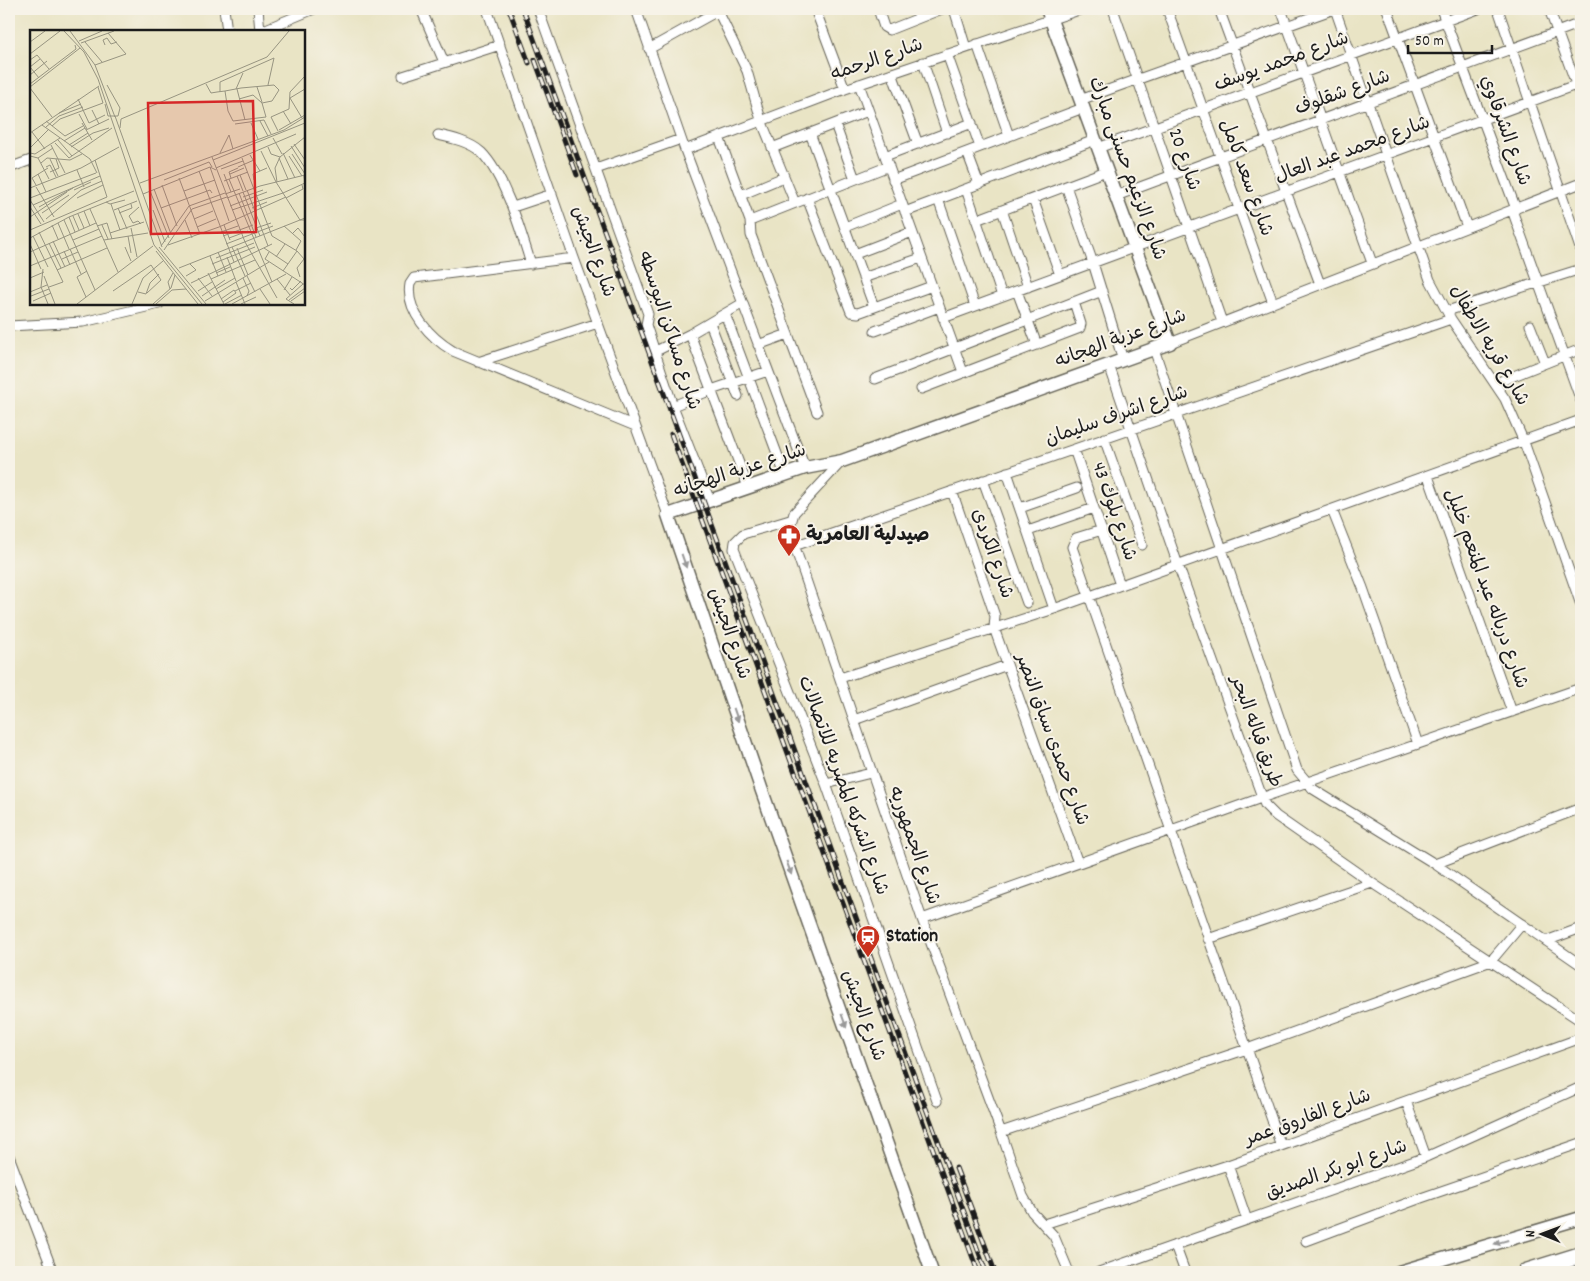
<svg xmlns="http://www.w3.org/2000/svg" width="1590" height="1281" font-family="Dekko,'Playpen Sans Arabic',sans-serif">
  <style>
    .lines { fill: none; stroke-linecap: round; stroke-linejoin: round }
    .street-casing { stroke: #646257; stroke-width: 11 }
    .secondary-casing { stroke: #646257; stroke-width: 15 }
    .highway-casing { stroke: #646257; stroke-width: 19 }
    .street { stroke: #fff; stroke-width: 9 }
    .secondary { stroke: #fff; stroke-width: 12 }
    .highway { stroke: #fff; stroke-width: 16 }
    .rail-casing { stroke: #1c1c1c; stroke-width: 5 }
    .rail { stroke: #f7f3e8; stroke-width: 3; stroke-dasharray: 9; stroke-linecap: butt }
    .oneway { fill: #999 }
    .labels { text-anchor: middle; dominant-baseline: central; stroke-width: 4; stroke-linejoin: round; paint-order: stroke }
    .street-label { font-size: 19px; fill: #1c1c1c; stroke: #f7f3e8 }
    .poi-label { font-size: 19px; font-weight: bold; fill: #1c1c1c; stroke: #f7f3e8; text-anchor: start }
    .inset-road { fill: none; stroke: #979481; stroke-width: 1 }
    .view { fill: #d62828; fill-opacity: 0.15; stroke: #d62828; stroke-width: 2.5 }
    .inset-edge { fill: none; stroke: #1c1c1c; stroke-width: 2.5 }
  </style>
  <rect width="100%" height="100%" fill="#f7f3e8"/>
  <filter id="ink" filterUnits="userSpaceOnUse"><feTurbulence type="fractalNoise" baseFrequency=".02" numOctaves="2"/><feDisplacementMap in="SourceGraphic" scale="10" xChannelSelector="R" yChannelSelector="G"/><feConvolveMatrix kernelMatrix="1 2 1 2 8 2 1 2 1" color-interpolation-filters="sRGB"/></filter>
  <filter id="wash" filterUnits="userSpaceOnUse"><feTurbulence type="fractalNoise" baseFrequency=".0096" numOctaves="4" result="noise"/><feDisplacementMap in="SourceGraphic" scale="20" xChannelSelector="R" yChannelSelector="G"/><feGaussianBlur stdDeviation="1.12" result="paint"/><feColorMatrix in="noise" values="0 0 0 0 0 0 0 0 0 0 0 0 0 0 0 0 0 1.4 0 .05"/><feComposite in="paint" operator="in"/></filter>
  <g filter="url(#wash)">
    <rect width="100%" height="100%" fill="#e9e4c5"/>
  </g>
  <g filter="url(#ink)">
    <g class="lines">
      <g class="street-casing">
        <path id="street" d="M 224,9 L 227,31
          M 258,9 L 260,31
          M 421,9 L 444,62
          M 487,9 L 574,258 L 668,515
          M 538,9 L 648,314 L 646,325 L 673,406 L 710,501
          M 636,9 L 685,150 L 805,468
          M 815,9 L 845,89
          M 878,9 L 884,27 L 889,30 L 942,9
          M 954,9 L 966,48
          M 1113,9 L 1222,322
          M 1167,9 L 1273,303
          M 1219,9 L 1320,284
          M 1281,9 L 1372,263
          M 1335,9 L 1430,280 L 1451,319 L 1505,399 L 1524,442 L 1581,605
          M 1387,9 L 1467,227
          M 1441,9 L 1516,209
          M 1498,9 L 1581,251
          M 1549,9 L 1581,98
          M 718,11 L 747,71 L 761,120 L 795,203
          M 261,31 L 314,9
          M 977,44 L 1009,136
          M 649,49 L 721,9
          M 947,54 L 980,147
          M 923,62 L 947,133
          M 892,73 L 918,144
          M 403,76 L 500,45
          M 859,84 L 963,372
          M 1080,100 L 1334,9
          M 835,124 L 855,179
          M 810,133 L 874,307
          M 438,135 C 452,138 470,142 481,152 C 505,176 521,232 531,264
          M 719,137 L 750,221 L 751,235 L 817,412
          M 772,148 L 868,111
          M 1098,148 L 1478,9
          M 685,150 L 845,89 L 1082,9
          M 967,152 L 979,184
          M 885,156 L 972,123
          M 9,168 L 31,160
          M 596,169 L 681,139
          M 893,180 L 1083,108
          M 1066,186 L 1093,263 L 1123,360
          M 966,189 L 1002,296
          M 741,195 L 784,177
          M 1116,196 L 1581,23
          M 807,198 L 851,312 L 858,313 L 932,286
          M 938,199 L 975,306
          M 1033,199 L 1060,275
          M 513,207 L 552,194
          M 1002,210 L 1028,287
          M 1512,210 L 1581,401
          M 905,212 L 1095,140
          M 976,220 L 1106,171
          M 750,221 L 889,166
          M 845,227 L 902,204
          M 855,254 L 912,232
          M 574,258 L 414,278 L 410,284 C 405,311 431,338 453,351 L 635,426
          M 863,278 L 921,258
          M 1017,291 L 1037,345
          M 1447,311 L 1581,269
          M 725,314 L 785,475
          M 943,318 L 1581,83
          M 710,323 L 738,396
          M 1530,325 L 1545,363
          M 9,326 L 83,322 L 159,304
          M 875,331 L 939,307
          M 690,334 L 748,487
          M 1170,343 L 1581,183
          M 758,345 L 788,334
          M 1154,349 L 1297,770 L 1313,789 L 1435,864 L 1581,965
          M 654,352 L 690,334 L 743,303
          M 478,362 L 598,323
          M 1109,365 L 1178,565 L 1265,805 L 1276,816 L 1372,883 L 1581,1021
          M 875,379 L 1102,291
          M 1496,383 L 1581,349
          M 921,389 L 1080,328 L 1081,324 L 1074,302
          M 673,406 L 711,390 L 768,371
          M 1104,438 L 1142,545
          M 1074,449 L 1120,585
          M 842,461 L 794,513 L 789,530 L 922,919 L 1001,1132 L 1023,1196 L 1032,1212 L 1054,1236 L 1069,1272
          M 1007,472 L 1054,609
          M 1428,476 L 1512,712
          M 983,480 L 1027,603
          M 952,491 L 995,616 L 994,628 L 1078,863
          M 1020,508 L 1077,488
          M 1332,510 L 1363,588 L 1418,744
          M 790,520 L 743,534 L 735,542 L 734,549 L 826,784 L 937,1101
          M 1102,530 L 1076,538 L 1072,547 L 1281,1146
          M 1028,531 L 1094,508
          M 794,546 L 1451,319
          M 840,678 L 1054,609 L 1581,420
          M 854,720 L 1007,665
          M 826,784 L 871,773
          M 1435,864 L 1581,808
          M 922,919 L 1261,798 L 1581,688
          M 1208,939 L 1372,883
          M 1546,941 L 1581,928
          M 1406,1101 L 1426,1157
          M 1001,1132 L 1247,1049 L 1491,961 L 1522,924
          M 9,1156 L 53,1272
          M 1228,1165 L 1247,1220
          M 1044,1224 L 1228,1165 L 1581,1038
          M 1306,1241 L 1421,1198 L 1581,1143
          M 1175,1245 L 1185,1272
          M 1099,1272 L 1426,1157 L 1581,1087"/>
      </g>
      <g class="secondary-casing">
        <path id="secondary" d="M 932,1272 L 762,791 L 668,515 L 805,468 L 842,461 L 1170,343 L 1047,9
          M 1399,1272 L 1581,1218"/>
      </g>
      <g class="highway-casing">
        <path id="highway" d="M 1526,1272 L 1581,1255"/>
      </g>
      <use href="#street" class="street"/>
      <use href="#secondary" class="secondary"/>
      <use href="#highway" class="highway"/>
      <g class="rail-casing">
        <path id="rail" d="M 509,9 L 529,63
          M 523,9 L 986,1272
          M 535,60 L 577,175
          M 671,434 L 978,1272
          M 956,1168 L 995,1272"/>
      </g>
      <use href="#rail" class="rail"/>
    </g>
    <defs><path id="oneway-solid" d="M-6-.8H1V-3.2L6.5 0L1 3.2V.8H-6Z" transform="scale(1.25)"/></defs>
    <g class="oneway">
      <use href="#oneway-solid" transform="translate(684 561) rotate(71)"/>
      <use href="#oneway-solid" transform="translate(736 715) rotate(71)"/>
      <use href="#oneway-solid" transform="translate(789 868) rotate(70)"/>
      <use href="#oneway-solid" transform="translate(844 1021) rotate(70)"/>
      <use href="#oneway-solid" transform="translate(1501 1242) rotate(164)"/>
    </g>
  </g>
  <defs>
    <g id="pharmacy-pin" transform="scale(1.25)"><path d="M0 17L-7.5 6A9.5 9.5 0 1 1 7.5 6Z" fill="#c8321e" stroke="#f7f3e8"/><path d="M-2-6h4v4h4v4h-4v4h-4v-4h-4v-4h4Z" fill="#fff"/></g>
    <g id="station-pin" transform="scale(1.25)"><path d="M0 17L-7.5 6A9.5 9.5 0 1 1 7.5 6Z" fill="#c8321e" stroke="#f7f3e8"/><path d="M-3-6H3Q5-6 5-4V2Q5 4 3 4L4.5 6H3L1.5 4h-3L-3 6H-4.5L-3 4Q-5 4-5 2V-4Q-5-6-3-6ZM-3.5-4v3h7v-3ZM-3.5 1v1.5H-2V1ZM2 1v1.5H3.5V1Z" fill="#fff"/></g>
  </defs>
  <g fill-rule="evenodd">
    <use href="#pharmacy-pin" x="789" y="536"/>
    <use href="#station-pin" x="868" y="937"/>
  </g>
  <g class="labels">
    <g class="street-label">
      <text transform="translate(877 61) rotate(-19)">شارع الرحمه</text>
      <text transform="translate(1282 63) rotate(-20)">شارع محمد يوسف</text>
      <text transform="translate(1343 94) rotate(-20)">شارع شقلوف</text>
      <text transform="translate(1504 131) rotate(70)">شارع الشرقاوي</text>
      <text transform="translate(1353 151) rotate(-20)">شارع محمد عبد العال</text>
      <text transform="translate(1183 160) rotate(71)">شارع 20</text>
      <text transform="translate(1126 169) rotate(70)">شارع الزعيم حسنى مبارك</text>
      <text transform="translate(1245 178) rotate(70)">شارع سعد كامل</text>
      <text transform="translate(592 252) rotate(70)">شارع الجيش</text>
      <text transform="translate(668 331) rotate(72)">شارع مساكن البوسطه</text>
      <text transform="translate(1121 340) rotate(-20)">شارع عزبة الهجانه</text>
      <text transform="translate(1488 346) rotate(59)">شارع قريه الاطفال</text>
      <text transform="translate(1117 417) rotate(-19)">شارع اشرف سليمان</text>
      <text transform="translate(740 472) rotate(-18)">شارع عزبة الهجانه</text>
      <text transform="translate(1113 512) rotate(71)">شارع بلوك 43</text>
      <text transform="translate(991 554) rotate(71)">شارع الكردى</text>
      <text transform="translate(1485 589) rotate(70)">شارع درباله عبد المنعم خليل</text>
      <text transform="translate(728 634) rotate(71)">شارع الجيش</text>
      <text transform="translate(1255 732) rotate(70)">طريق قباله البحر</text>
      <text transform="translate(1051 740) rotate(70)">شارع حمدى سباق النصر</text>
      <text transform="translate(842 786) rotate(70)">شارع الشركه المصريه للاتصالات</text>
      <text transform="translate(913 846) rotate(71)">شارع الجمهوريه</text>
      <text transform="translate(862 1016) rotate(70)">شارع الجيش</text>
      <text transform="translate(1308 1119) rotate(-20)">شارع الفاروق عمر</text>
      <text transform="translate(1337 1171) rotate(-19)">شارع ابو بكر الصديق</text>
    </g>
    <g class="poi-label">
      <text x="806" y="536">صيدلية العامرية</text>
      <text x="886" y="937">Station</text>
    </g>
  </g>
  <g transform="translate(30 30)">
    <rect width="275" height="275" fill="#e9e4c5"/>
    <path class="inset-road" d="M 34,1 L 54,22 L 68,49 L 124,215 L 172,274M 40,1 L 65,35 L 85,87M 49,11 L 72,1M 0,12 L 15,1M 55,12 L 72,32M 51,13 L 84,1M 75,15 L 73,10 L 77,8 L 81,14 L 87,12M 0,24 L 30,1M 0,30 L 7,25 L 19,39M 65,35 L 96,24 L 78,3M 0,45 L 17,31M 9,48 L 0,37 L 10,29M 0,54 L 46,19 L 45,15M 176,54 L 181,63 L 187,62 L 195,61 L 211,58 L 244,55 L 249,60 L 242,71 L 232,73 L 236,87 L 203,91 L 198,81 L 195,61M 0,57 L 50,18M 227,57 L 232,72M 0,58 L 22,87M 206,59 L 213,43M 207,59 L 215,90M 190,62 L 190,52 L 244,28 L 238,55M 260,68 L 272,88M 260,68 L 275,59M 48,69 L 59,93M 209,69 L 223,65 L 232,73M 75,74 L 78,86 L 88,86 L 90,78 L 77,55M 62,80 L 69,94M 253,81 L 261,94M 29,83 L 51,74M 49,84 L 57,99M 85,86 L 132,217M 16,91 L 35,106 L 53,96M 230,91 L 238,106M 52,93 L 62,110M 59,93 L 75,85M 221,93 L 228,109M 205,94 L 234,90 L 241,104M 12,95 L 60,129 L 67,143M 22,96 L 30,89 L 73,73 L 68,57M 16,97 L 29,86 L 53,77M 90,98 L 91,89 L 237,27 L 259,1M 56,100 L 79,89M 249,100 L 275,85M 248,101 L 241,87 L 259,79 L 260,62 L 275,46M 2,102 L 15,119M 0,103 L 69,56M 243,108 L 252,124M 28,110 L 42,126M 34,111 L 55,98M 25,113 L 39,128 L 82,98M 264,114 L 275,130M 21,115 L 35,143M 39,115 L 58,103M 261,116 L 275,138M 41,117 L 63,103 L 79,98M 238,117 L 241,124 L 250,127M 0,118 L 19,99M 231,121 L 246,152M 0,123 L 5,124 L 30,108M 190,123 L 199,105 L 203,119M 253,123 L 265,148M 262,124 L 275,144M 220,125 L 230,141M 0,126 L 8,128 L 19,149M 259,126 L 272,146M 182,127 L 215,212 L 247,268M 8,128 L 23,118M 212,128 L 242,206 L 267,221 L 275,230M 249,128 L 258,149M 20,129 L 28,146M 183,130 L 275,93M 11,133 L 17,128 L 40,130 L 52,124M 16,137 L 20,135 L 26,147M 180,137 L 199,191M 208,137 L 224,130M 186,138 L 266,104M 191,139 L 213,131M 47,140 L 54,157M 169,141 L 204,232M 20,142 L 29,138 L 26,129M 8,144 L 16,162M 194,144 L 201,162M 200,144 L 214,138M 210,145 L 216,160M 207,146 L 213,161M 149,148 L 170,204M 201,148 L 199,142 L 208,138M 199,149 L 242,252M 134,150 L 179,132 L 182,137M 224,150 L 223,144 L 237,138M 194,151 L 218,142M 246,152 L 270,190 L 275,190M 247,152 L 245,138 L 250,127 L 275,107M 110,153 L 254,100 L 275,87M 6,155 L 2,148 L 18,138M 132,155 L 147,196M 6,157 L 24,187M 0,158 L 51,138 L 89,117M 124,159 L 141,204M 44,160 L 61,152M 217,160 L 238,216M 120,161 L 139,208M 154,161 L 185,150M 213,162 L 230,206M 209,163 L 226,207M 253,163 L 275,153 L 274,146M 113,164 L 180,137 L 186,140M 195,164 L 210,159M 213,167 L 233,160M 0,168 L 66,143M 47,168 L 73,155M 197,168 L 230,156 L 275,145M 256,168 L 273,159 L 272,155M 0,170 L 14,192M 76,172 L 80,174 L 95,170M 81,174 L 90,200M 3,175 L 70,146M 200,176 L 237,162M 0,177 L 11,194M 9,177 L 43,158M 109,177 L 99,186 L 103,193 L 108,191 L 111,194M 88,178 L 97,199M 131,178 L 180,160 L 182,163M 222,178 L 237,172M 60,179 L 88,242M 84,180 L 107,171M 123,180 L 135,212M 202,180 L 253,163M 54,181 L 60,196M 12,183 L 39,165M 89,183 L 102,178 L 101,174M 48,184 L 54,198M 43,186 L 49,200M 0,187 L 37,162M 39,187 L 45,202M 16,189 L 51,160 L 72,151M 164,189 L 183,181M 34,190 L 65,260M 155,190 L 162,208M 28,193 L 39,219M 22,195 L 28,209M 72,195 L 78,209M 194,195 L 200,210M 67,196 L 77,193 L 82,209M 254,196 L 271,211 L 266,220M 167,197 L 186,189M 101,198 L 107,227M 226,198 L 241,193M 0,200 L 77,167 L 65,130M 9,202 L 33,252 L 19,257M 191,202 L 208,196M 80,203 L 114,192M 262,204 L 268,198 L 275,207M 3,206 L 18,237M 98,206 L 101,223M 193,206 L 223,195M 0,208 L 39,187 L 104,161M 199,208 L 218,201M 43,210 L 69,199M 74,210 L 118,203M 23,211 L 35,237M 19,213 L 31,238M 0,214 L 11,239M 196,214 L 243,196M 138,215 L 189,197 L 256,167M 131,216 L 159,176 L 195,163M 95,217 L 101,231M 129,217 L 176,274M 202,217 L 215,246M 207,218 L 218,245M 234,218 L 258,234M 40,219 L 51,244M 134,220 L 162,179 L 197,167M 34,221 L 40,235M 126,221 L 168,274M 0,222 L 66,193M 188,222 L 196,242M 239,222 L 235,229 L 275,255M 180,226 L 188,246M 197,227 L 206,251M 246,227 L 255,214M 186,228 L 224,213M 32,229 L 48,222M 182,234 L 225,217M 0,236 L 72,206M 149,238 L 275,188M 13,239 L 11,257 L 18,274M 27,240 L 77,218M 253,241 L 267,221M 178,243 L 194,274M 186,243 L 200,237M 14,246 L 25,274M 156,246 L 166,240 L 160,234M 217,246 L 225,262M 270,247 L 267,238 L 274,229M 0,248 L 14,242M 168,248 L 182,266M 213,248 L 219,261 L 217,266M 181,249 L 225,230M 247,249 L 260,265M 206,252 L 215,274M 161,253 L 242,214M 260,258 L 262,260 L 271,251M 140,259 L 138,252 L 143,243M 186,259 L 205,248M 230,259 L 240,274M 254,260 L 262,247M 83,261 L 121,235 L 131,250 L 117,263M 168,261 L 182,252M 205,261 L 221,253M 0,262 L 17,255M 108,262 L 116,264 L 120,253 L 129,244M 1,266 L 19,259M 172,266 L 195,250M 56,267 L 47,247 L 57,241M 191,269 L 204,260M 259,270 L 275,258M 3,271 L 21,263M 175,271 L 239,232M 261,271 L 275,261M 193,272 L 206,263 L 204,260M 47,274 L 123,216M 102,274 L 113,248 L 133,231M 123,274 L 141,258 L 145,245M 126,274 L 142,260 L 156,259M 195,274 L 212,265M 202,274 L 256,244M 211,274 L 226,267M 264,274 L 256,269 L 273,254"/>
    <path class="view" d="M 223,71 L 226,202 L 121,204 L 118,73 Z"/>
    <rect width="275" height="275" class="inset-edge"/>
  </g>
  <rect width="1590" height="1281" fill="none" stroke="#f7f3e8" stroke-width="30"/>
  <g transform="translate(1542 1234) rotate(271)" stroke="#f7f3e8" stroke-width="4" paint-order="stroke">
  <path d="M0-4L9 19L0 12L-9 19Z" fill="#1c1c1c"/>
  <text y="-8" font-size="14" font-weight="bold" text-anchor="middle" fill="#1c1c1c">N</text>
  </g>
  <path d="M1408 45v8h84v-8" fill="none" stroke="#1c1c1c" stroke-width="2.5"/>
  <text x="1415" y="45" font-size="15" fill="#1c1c1c" stroke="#f7f3e8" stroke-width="4" paint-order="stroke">50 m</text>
</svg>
